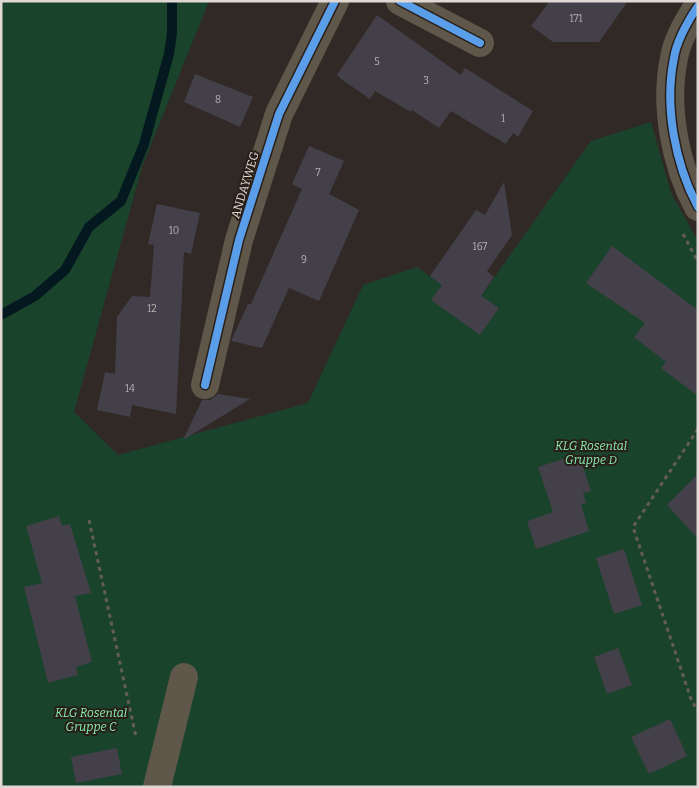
<svg xmlns="http://www.w3.org/2000/svg" width="699" height="788" font-family="Bitter,serif">
  <style>
    .green { fill: #1a432b }
    .lines { fill: none; stroke-linecap: round; stroke-linejoin: round }
    .stream { stroke: #041820; stroke-width: 10 }
    .building { fill: #434049 }
    .path { stroke: #635e54; stroke-width: 3; stroke-dasharray: 4 4; stroke-linecap: butt }
    .minor { stroke: #5f584a; stroke-width: 28 }
    .cycleway-casing { stroke: #291f19; stroke-width: 11 }
    .cycleway { stroke: #5a9eea; stroke-width: 8 }
    .labels { text-anchor: middle; dominant-baseline: central; stroke-width: 4; stroke-linejoin: round; paint-order: stroke }
    .number-label { font-size: 10px; fill: #b9b2b2 }
    .street-label { font-size: 12px; fill: #e0d8d5; stroke: #291f19 }
    .park-label { font-size: 12px; font-style: italic; fill: #89eeb1; stroke: #291f19 }
  </style>
  <rect width="100%" height="100%" fill="#302926"/>
  <path class="green" d="M 1,1 L 209,1 L 142,167 L 74,412 L 118,455 L 308,403 L 363,285 L 417,267 L 457,295 L 481,296 L 591,141 L 651,122 L 671,193 L 698,241 L 698,787 L 1,787 Z"/>
  <g class="lines">
    <path class="stream" d="M 1,315 L 35,296 L 65,270 L 89,227 L 121,201 L 144,144 L 169,54 L 172,33 L 172,1"/>
  </g>
  <path class="building" d="M 550,1 L 628,1 L 599,42 L 553,42 L 531,26 Z
    M 377,15 L 461,75 L 465,68 L 533,111 L 518,137 L 513,133 L 506,144 L 451,111 L 439,128 L 412,110 L 411,112 L 375,91 L 370,99 L 341,79 L 337,75 Z
    M 195,74 L 253,97 L 240,127 L 184,102 Z
    M 309,146 L 344,161 L 329,194 L 359,210 L 319,301 L 289,288 L 262,348 L 231,341 L 248,304 L 251,304 L 302,189 L 292,184 Z
    M 504,182 L 512,235 L 487,271 L 494,277 L 481,296 L 499,308 L 480,335 L 431,300 L 442,285 L 430,276 L 476,210 L 485,215 Z
    M 157,204 L 200,213 L 191,254 L 184,252 L 176,414 L 132,405 L 130,417 L 97,410 L 105,372 L 115,374 L 117,317 L 132,296 L 150,297 L 154,245 L 148,244 Z
    M 612,246 L 698,310 L 698,396 L 661,368 L 666,362 L 634,337 L 645,323 L 586,283 Z
    M 218,394 L 250,399 L 183,440 L 202,400 L 210,400 Z
    M 579,454 L 591,491 L 583,493 L 586,503 L 581,504 L 589,531 L 536,549 L 527,521 L 553,512 L 538,467 Z
    M 698,474 L 698,539 L 667,505 Z
    M 59,516 L 62,526 L 70,524 L 91,593 L 75,596 L 92,662 L 76,667 L 78,675 L 48,683 L 24,587 L 42,583 L 26,526 Z
    M 624,549 L 642,605 L 614,614 L 596,558 Z
    M 618,648 L 632,685 L 607,694 L 594,657 Z
    M 670,719 L 687,756 L 649,774 L 631,737 Z
    M 117,748 L 122,774 L 76,783 L 71,757 Z"/>
  <g class="lines">
    <path class="path" d="M 683,234 L 698,262
      M 698,429 L 633,527 L 691,699 L 698,712
      M 89,520 L 136,737"/>
    <path class="minor" d="M 400,1 L 480,43
      M 698,6 C 688,21 677,39 674,58 C 664,106 675,164 698,207
      M 205,385 L 239,240 L 279,114 L 335,1
      M 157,787 L 184,677"/>
    <g class="cycleway-casing">
      <path id="cycleway" d="M 400,1 L 480,43
        M 698,6 C 688,21 677,39 674,58 C 664,106 675,164 698,207
        M 205,385 L 239,240 L 279,114 L 335,1"/>
    </g>
    <use href="#cycleway" class="cycleway"/>
  </g>
  <g class="labels">
    <g class="number-label">
      <text x="576" y="19">171</text>
      <text x="377" y="62">5</text>
      <text x="426" y="81">3</text>
      <text x="218" y="100">8</text>
      <text x="503" y="119">1</text>
      <text x="318" y="173">7</text>
      <text x="174" y="231">10</text>
      <text x="480" y="247">167</text>
      <text x="304" y="260">9</text>
      <text x="152" y="309">12</text>
      <text x="130" y="389">14</text>
    </g>
    <g class="street-label">
      <text transform="translate(245 185) rotate(-73)">ANDAYWEG</text>
    </g>
    <g class="park-label">
      <text x="591" y="446">KLG Rosental<tspan x="591" dy="14">Gruppe D</tspan></text>
      <text x="91" y="713">KLG Rosental<tspan x="91" dy="14">Gruppe C</tspan></text>
    </g>
  </g>
  <rect width="699" height="788" fill="none" stroke="#e0d8d5" stroke-width="5"/>
</svg>
